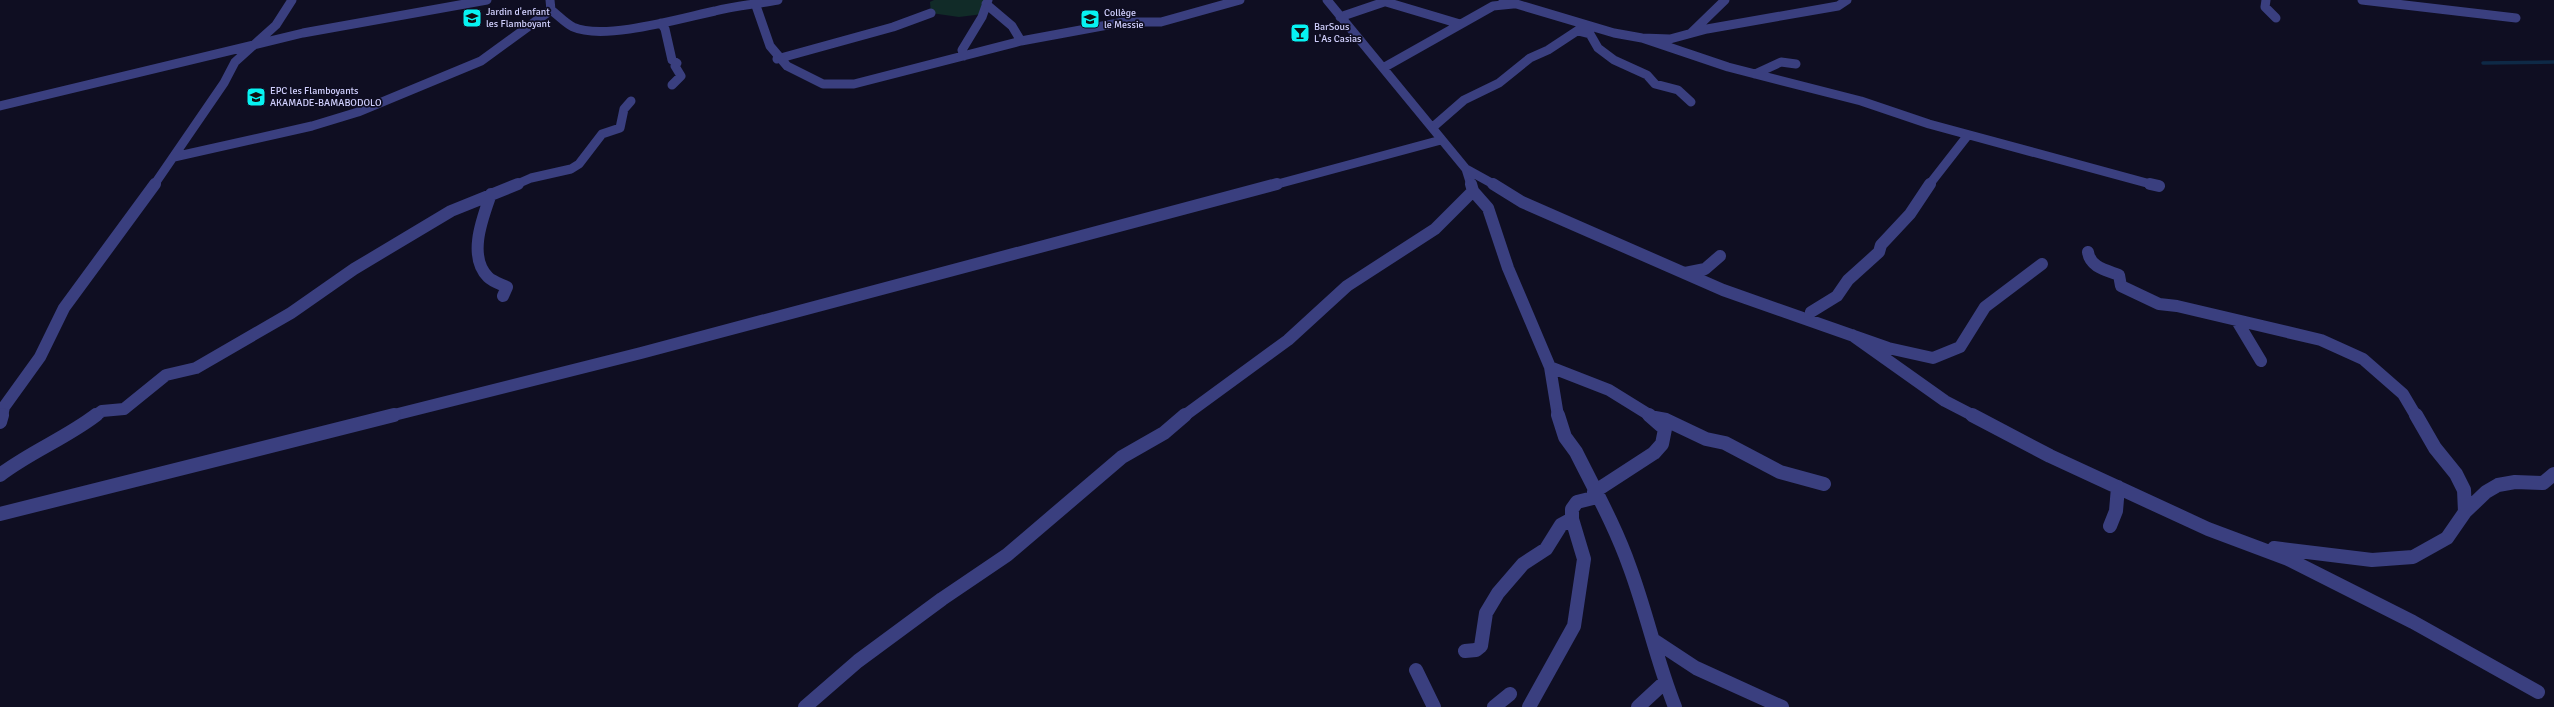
<svg xmlns="http://www.w3.org/2000/svg" width="2554" height="707" font-family="Signika,sans-serif">
  <style>
    .green { fill: #112b28 }
    .lines { fill: none; stroke-linecap: round; stroke-linejoin: round }
    .stream { stroke: #0e2946; stroke-width: 3.5 }
    .minor-far2 { stroke: #3a3f7f; stroke-width: 9 }
    .minor-far1 { stroke: #3a3f7f; stroke-width: 12 }
    .minor { stroke: #3a3f7f; stroke-width: 14 }
    .labels { text-anchor: middle; dominant-baseline: central; stroke-width: 3.5; stroke-linejoin: round; paint-order: stroke }
    .far-poi-label { font-size: 10px; fill: #d1d0fe; stroke: #0f0e22; text-anchor: start }
  </style>
  <rect width="100%" height="100%" fill="#0f0e22"/>
  <path class="green" d="M 934,0 L 988,0 L 983,14 L 959,17 L 931,13 L 930,2 Z"/>
  <g class="lines">
    <path class="stream" d="M 2483,63 L 2554,62"/>
    <path class="minor-far2" d="M 754,0 L 770,46 L 787,66 L 823,84 L 854,84 L 1021,41 L 1124,22 L 1161,22 L 1240,0
      M 1327,0 L 1466,169 L 1471,185
      M 1503,0 L 1614,33 L 1642,38 L 1670,39 L 1707,29 L 1838,6 L 1847,0
      M 2266,0 L 2265,7 L 2276,18
      M 2362,0 L 2516,18
      M 1386,2 L 1460,24
      M 986,4 L 1012,26 L 1021,41
      M 551,10 C 558,15 565,23 573,27 C 604,41 682,18 715,11 C 735,6 757,4 778,0
      M 1340,17 L 1390,0
      M 661,23 L 665,29 L 672,60 L 677,63 L 675,66 L 681,76 L 672,85
      M 1578,31 L 1590,34 L 1598,48 L 1614,60 L 1647,75 L 1655,84 L 1678,90 L 1691,102
      M 1691,33 L 1725,0
      M 1642,38 L 1728,67 L 1861,101 L 1929,124 L 2154,185
      M 964,56 L 962,50 L 982,17 L 988,0
      M 777,59 L 893,27 L 931,13
      M 1383,68 L 1493,6 L 1513,4
      M 1755,74 L 1781,62 L 1796,64
      M 0,106 L 303,33 L 487,0
      M 1433,127 L 1464,100 L 1499,83 L 1530,58 L 1548,50 L 1586,25
      M 174,157 L 312,126 L 358,112 L 481,61 L 551,10 L 550,0
      M 1466,169 L 1495,185
      M 154,185 L 224,83 L 235,62 L 276,25 L 292,0
      M 515,185 L 531,178 L 571,169 L 579,164 L 602,134 L 620,128 L 624,109 L 631,101
      M 1274,185 L 1441,140
      M 1929,185 L 1968,135"/>
    <path class="minor-far1" d="M 1471,184 L 1473,191 L 1488,208 L 1508,268 L 1550,367 L 1558,416
      M 1493,184 L 1522,202 L 1723,290 L 1888,348 L 1933,358 L 1960,347 L 1985,307 L 2042,264
      M 2150,184 L 2159,186
      M 491,194 C 483,217 467,256 488,277 C 493,282 501,284 507,287 L 503,296
      M 2088,252 C 2090,267 2106,270 2119,275 L 2121,286 L 2159,304 L 2177,306 L 2321,340 L 2363,359 L 2403,394 L 2416,416
      M 1685,273 L 1705,269 L 1720,256
      M 1811,312 L 1837,296 L 1848,280 L 1879,252 L 1881,245 L 1910,214 L 1930,184
      M 2237,321 L 2261,361
      M 1852,335 L 1945,401 L 1974,416
      M 1550,367 L 1609,390 L 1651,416
      M 2,416 L 4,407 L 40,357 L 64,308 L 155,184
      M 95,416 L 102,411 L 124,409 L 166,375 L 196,368 L 291,313 L 354,269 L 451,211 L 518,184
      M 390,416 L 641,353 L 1277,184
      M 1184,416 L 1288,340 L 1347,286 L 1435,229 L 1473,191"/>
    <path class="minor" d="M 1558,415 L 1565,437 L 1576,452 C 1595,490 1616,528 1630,568 C 1647,614 1657,662 1675,707
      M 1972,415 L 2050,456 L 2208,529 L 2288,559 L 2413,622 L 2538,692
      M 2416,415 L 2435,448 L 2456,474 L 2464,490 L 2465,512
      M 1655,418 L 1666,420 L 1706,439 L 1725,443 L 1780,472 L 1824,484
      M 0,422 L 2,415
      M 0,475 C 30,452 66,438 96,415
      M 1594,492 L 1654,453 L 1662,444 L 1665,429 L 1649,415
      M 0,514 L 394,415
      M 2110,526 L 2116,511 L 2118,487
      M 2274,548 L 2372,560 L 2413,557 L 2447,538 L 2465,512 L 2486,492 L 2498,485 L 2515,482 L 2543,483 L 2554,474
      M 1655,641 L 1696,668 L 1782,707
      M 1465,651 L 1476,650 L 1481,646 L 1486,613 L 1498,593 L 1523,564 L 1546,549 L 1561,525 L 1572,519
      M 1416,670 L 1434,707
      M 805,707 L 858,661 L 942,599 L 1007,555 L 1122,457 L 1164,433 L 1185,415
      M 1494,707 L 1510,694
      M 1529,707 L 1574,626 L 1584,559 L 1572,519 L 1572,509 L 1577,502 L 1597,497
      M 1638,707 L 1665,682"/>
  </g>
  <defs>
    <g id="school-square" transform="scale(1)"><rect x="-9" y="-9" width="18" height="18" rx="4" fill="#07f3f2" stroke="#0f0e22"/><path d="M0-5L7-2L0 1L-7-2ZM-4 1L0 2.5L4 1V4Q0 6-4 4Z" fill="#111"/></g>
    <g id="bar-square" transform="scale(1)"><rect x="-9" y="-9" width="18" height="18" rx="4" fill="#07f3f2" stroke="#0f0e22"/><path d="M-6-5H6L.8 .8V4.5H3.5V6h-7V4.5H-.8V.8Z" fill="#111"/></g>
  </defs>
  <g fill-rule="evenodd">
    <use href="#school-square" x="472" y="18"/>
    <use href="#school-square" x="1090" y="19"/>
    <use href="#bar-square" x="1300" y="33"/>
    <use href="#school-square" x="256" y="97"/>
  </g>
  <g class="labels">
    <g class="far-poi-label">
      <text x="486" y="12">Jardin d'enfant<tspan x="486" dy="12">les Flamboyant</tspan></text>
      <text x="1104" y="13">Collège<tspan x="1104" dy="12">le Messie</tspan></text>
      <text x="1314" y="27">BarSous<tspan x="1314" dy="12">L'As Casias</tspan></text>
      <text x="270" y="91">EPC les Flamboyants<tspan x="270" dy="12">AKAMADE-BAMABODOLO</tspan></text>
    </g>
  </g>
</svg>
